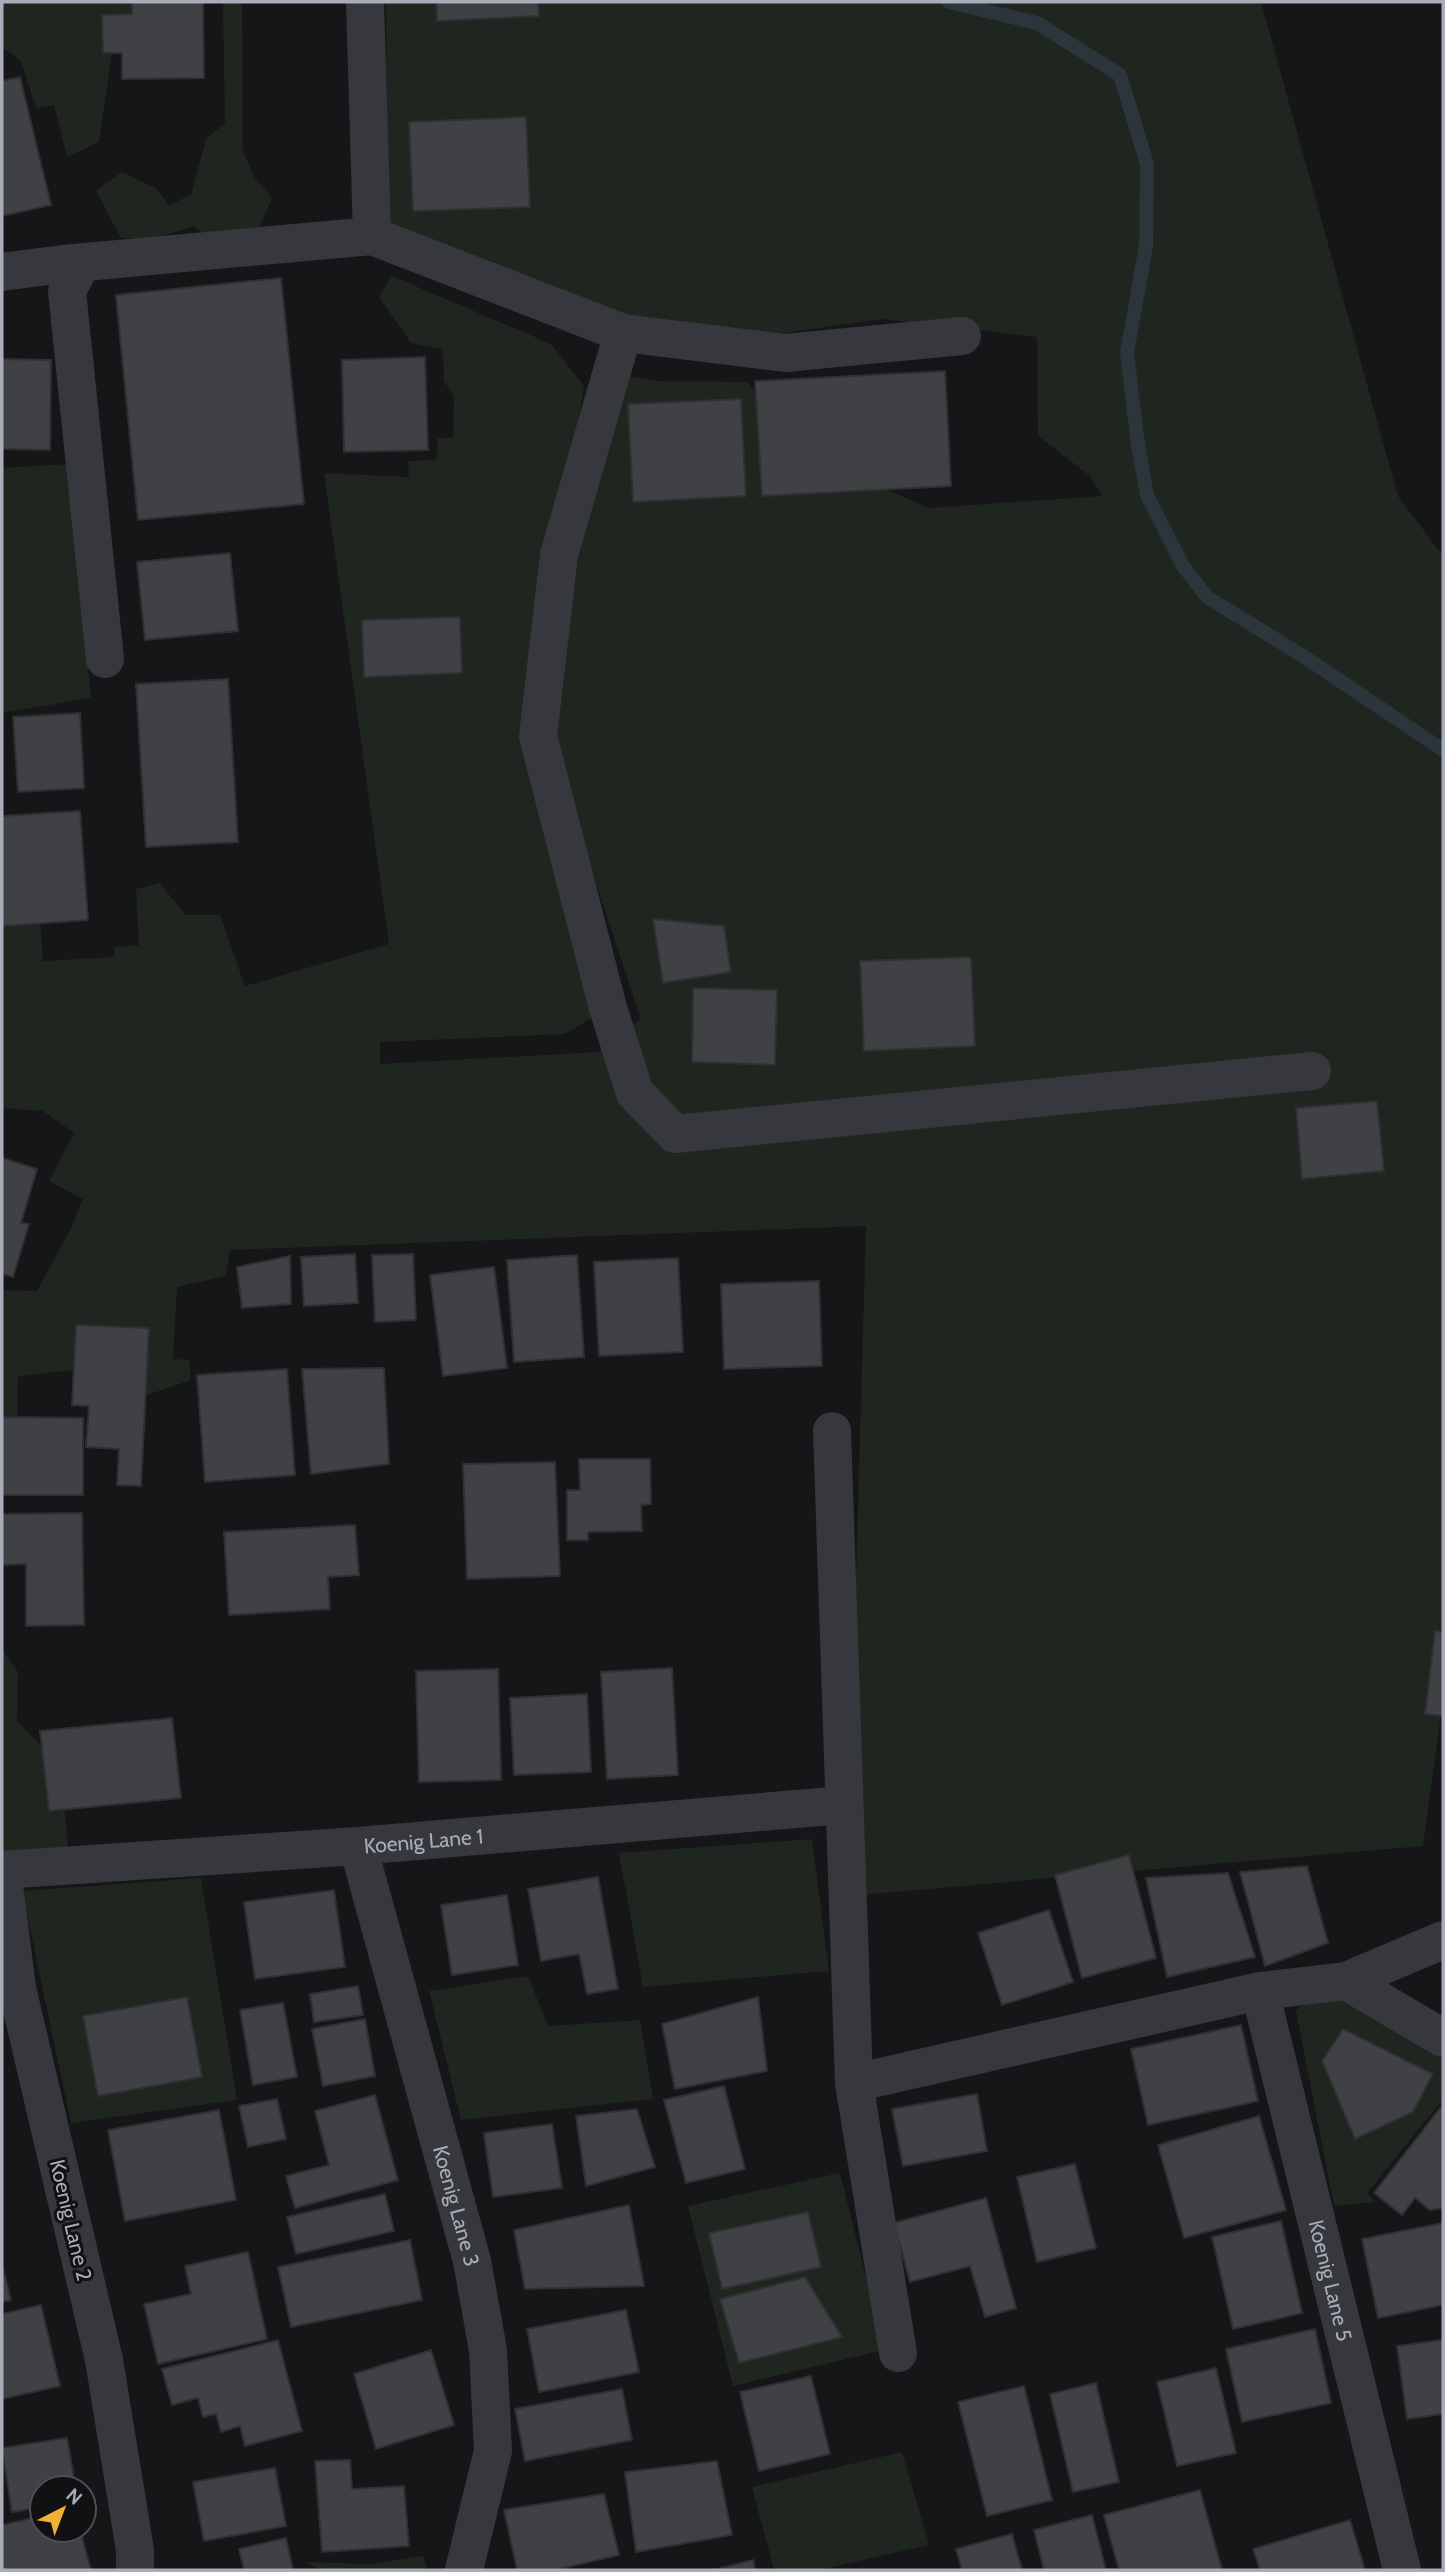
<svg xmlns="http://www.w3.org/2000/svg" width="1445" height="2572" font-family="Cabin,sans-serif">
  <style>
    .green { fill: #1e261f }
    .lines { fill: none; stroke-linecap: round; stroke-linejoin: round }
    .stream { stroke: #2c353c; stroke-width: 14 }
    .building { fill: #404145; stroke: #303034; stroke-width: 2 }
    .minor { stroke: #37383d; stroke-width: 38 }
    .labels { text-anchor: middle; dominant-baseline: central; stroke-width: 6; stroke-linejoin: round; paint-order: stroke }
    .street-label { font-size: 21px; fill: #a8adb8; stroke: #111113 }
  </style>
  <rect width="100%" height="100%" fill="#161618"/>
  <path class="green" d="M 2,2 L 145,2 L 143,24 L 116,25 L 99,142 L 67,157 L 54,105 L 36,108 L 21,61 L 2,47 Z
    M 223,2 L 242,2 L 243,151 L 254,177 L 272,198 L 260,226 L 216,246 L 194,226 L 153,239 L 121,238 L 96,191 L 122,172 L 157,189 L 169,205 L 191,195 L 206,139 L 225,123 Z
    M 386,2 L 1261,2 L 1398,496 L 1443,556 L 1443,1700 L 1423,1846 L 847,1896 L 866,1226 L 230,1250 L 226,1276 L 177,1287 L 173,1359 L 189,1360 L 191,1380 L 132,1400 L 111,1366 L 18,1376 L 17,1426 L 2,1432 L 2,1290 L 37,1291 L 71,1228 L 83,1199 L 49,1181 L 74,1133 L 43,1111 L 2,1108 L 2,892 L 38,889 L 43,961 L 114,957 L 114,947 L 139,945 L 136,889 L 160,883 L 185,915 L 220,915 L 245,986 L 389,944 L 324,473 L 409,477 L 408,461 L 436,460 L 438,438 L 453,438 L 454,396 L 444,381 L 443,349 L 411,343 L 379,297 L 392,276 L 551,344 L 584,386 L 531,739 L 608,1008 L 565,1034 L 380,1042 L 380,1064 L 598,1052 L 641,1019 L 549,742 L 603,371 L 656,381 L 748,382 L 795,450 L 929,508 L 1102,496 L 1090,476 L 1038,436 L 1037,337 L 882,319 L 658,351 L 387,248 Z
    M 69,464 L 91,698 L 2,713 L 2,468 Z
    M 2,1649 L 18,1672 L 17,1721 L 60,1766 L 68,1846 L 23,1877 L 2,1866 Z
    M 812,1839 L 829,1971 L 643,1987 L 619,1853 Z
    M 201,1878 L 237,2100 L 71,2123 L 22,1891 Z
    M 528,1976 L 548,2026 L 640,2020 L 653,2099 L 461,2120 L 429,1991 Z
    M 1312,1995 L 1350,1997 L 1443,2047 L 1443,2105 L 1440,2103 L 1367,2193 L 1376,2202 L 1334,2206 L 1296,2011 Z
    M 840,2173 L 884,2350 L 733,2386 L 688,2206 Z
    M 902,2452 L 929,2545 L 819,2570 L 774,2570 L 752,2487 Z
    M 423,2556 L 428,2570 L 320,2570 L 307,2562 L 370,2564 Z"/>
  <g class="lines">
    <path class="stream" d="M 949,2 L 1037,23 L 1120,75 L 1147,164 L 1146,246 L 1127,353 L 1138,445 L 1147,495 L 1183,566 L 1207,597 L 1303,656 L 1443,750"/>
  </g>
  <path class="building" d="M 132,2 L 203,2 L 204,78 L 122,79 L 122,53 L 103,53 L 102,15 L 132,14 Z
    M 436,2 L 538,2 L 539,16 L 437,21 Z
    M 20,77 L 51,205 L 2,216 L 2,81 Z
    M 526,117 L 530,207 L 413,211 L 409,122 Z
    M 281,278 L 304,504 L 138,520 L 116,295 Z
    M 425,357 L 428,450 L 344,452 L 342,360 Z
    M 2,359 L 51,360 L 50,450 L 2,449 Z
    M 945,371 L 951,486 L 762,496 L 755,381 Z
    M 741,399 L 746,496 L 633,502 L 628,404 Z
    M 230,553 L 238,631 L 145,640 L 137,562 Z
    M 460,617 L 462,673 L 364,677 L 362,620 Z
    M 228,679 L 238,842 L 146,847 L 136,684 Z
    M 80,713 L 84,788 L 18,792 L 13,717 Z
    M 80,811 L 88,920 L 2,926 L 2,816 Z
    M 653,919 L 724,926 L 731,972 L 663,983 Z
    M 971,957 L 975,1046 L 864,1051 L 860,961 Z
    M 693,988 L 777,990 L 775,1065 L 692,1062 Z
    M 1377,1101 L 1384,1171 L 1302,1179 L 1296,1108 Z
    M 2,1158 L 37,1169 L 21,1223 L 29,1224 L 13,1277 L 2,1274 Z
    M 355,1254 L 358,1303 L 304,1306 L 301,1257 Z
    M 413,1254 L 416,1320 L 375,1322 L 372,1255 Z
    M 577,1255 L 584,1357 L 514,1362 L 507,1260 Z
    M 290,1256 L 291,1304 L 242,1308 L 237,1267 Z
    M 678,1258 L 683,1352 L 599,1356 L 594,1262 Z
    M 494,1267 L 507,1368 L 443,1376 L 430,1275 Z
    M 819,1281 L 822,1366 L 724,1369 L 721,1284 Z
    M 76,1325 L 149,1328 L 141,1486 L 117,1485 L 119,1449 L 86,1447 L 89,1406 L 72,1405 Z
    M 384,1368 L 389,1464 L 311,1474 L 302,1369 Z
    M 287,1369 L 295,1475 L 205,1482 L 197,1375 Z
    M 2,1417 L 83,1418 L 83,1495 L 2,1495 Z
    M 579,1459 L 650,1459 L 651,1504 L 641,1505 L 642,1531 L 588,1532 L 588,1540 L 567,1540 L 567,1490 L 580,1490 Z
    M 555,1462 L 560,1576 L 467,1579 L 463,1464 Z
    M 82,1513 L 84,1625 L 26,1626 L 26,1564 L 2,1565 L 2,1514 Z
    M 355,1525 L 359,1575 L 328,1577 L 330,1609 L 229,1615 L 224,1532 Z
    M 1435,1631 L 1443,1632 L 1443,1716 L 1425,1714 Z
    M 672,1668 L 678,1775 L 607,1779 L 601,1672 Z
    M 498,1669 L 501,1780 L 419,1782 L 416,1671 Z
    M 587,1694 L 591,1772 L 514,1775 L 510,1698 Z
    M 172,1718 L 181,1798 L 49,1811 L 40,1731 Z
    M 1129,1855 L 1156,1958 L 1082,1978 L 1055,1875 Z
    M 1307,1866 L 1328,1943 L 1265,1966 L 1240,1872 Z
    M 1228,1873 L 1255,1957 L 1167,1977 L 1146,1878 Z
    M 598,1877 L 618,1989 L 587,1994 L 579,1954 L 541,1961 L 528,1889 Z
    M 334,1890 L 345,1967 L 255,1979 L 244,1902 Z
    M 507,1895 L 518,1965 L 452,1975 L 441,1905 Z
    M 1049,1910 L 1073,1982 L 1002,2005 L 978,1933 Z
    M 358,1986 L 363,2015 L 314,2022 L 310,1994 Z
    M 187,1997 L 202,2077 L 98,2096 L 83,2016 Z
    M 758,1997 L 767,2071 L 675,2089 L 662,2024 Z
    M 283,2003 L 297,2077 L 253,2085 L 240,2010 Z
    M 365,2019 L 375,2076 L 323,2086 L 312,2029 Z
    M 1241,2025 L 1258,2101 L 1148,2125 L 1131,2049 Z
    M 1343,2029 L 1433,2074 L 1413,2112 L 1355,2139 L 1322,2061 Z
    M 724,2086 L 745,2169 L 686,2183 L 664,2100 Z
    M 977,2094 L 987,2151 L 903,2166 L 892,2109 Z
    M 375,2095 L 398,2180 L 295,2208 L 286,2176 L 329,2165 L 315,2111 Z
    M 277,2099 L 286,2139 L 248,2147 L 239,2106 Z
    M 1441,2107 L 1443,2109 L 1443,2208 L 1430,2210 L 1415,2198 L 1402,2215 L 1374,2193 Z
    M 637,2109 L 655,2167 L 586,2186 L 576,2116 Z
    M 219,2110 L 236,2200 L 125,2221 L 108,2130 Z
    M 1259,2116 L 1286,2210 L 1184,2238 L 1158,2145 Z
    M 552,2124 L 562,2188 L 493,2197 L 484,2133 Z
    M 1075,2164 L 1096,2248 L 1037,2262 L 1017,2177 Z
    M 385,2194 L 394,2231 L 296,2254 L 287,2217 Z
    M 986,2198 L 1016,2308 L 985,2317 L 970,2266 L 910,2282 L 894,2223 Z
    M 629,2205 L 644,2286 L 525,2289 L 514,2230 Z
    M 808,2212 L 821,2267 L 722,2289 L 709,2233 Z
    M 1281,2221 L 1302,2313 L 1233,2329 L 1212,2237 Z
    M 1443,2223 L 1443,2305 L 1378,2318 L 1362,2239 Z
    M 410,2240 L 422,2300 L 291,2327 L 278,2267 Z
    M 248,2252 L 267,2339 L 158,2364 L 144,2304 L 191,2294 L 185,2266 Z
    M 2,2265 L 11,2300 L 2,2302 Z
    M 805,2277 L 842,2337 L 739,2363 L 720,2299 Z
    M 41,2305 L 60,2386 L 2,2399 L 2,2314 Z
    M 626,2310 L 639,2372 L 539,2392 L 527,2329 Z
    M 1315,2329 L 1331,2403 L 1242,2422 L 1226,2349 Z
    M 278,2340 L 302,2431 L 245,2446 L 240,2426 L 221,2432 L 216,2414 L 203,2417 L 198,2398 L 172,2405 L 162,2369 Z
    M 1443,2340 L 1443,2414 L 1407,2419 L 1397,2346 Z
    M 431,2350 L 454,2425 L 376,2449 L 354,2374 Z
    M 1216,2368 L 1236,2453 L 1177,2466 L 1157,2382 Z
    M 811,2376 L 830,2454 L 759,2471 L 740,2392 Z
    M 1096,2383 L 1119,2482 L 1073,2492 L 1050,2394 Z
    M 1024,2386 L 1052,2500 L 987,2516 L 958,2402 Z
    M 622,2389 L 632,2440 L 525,2461 L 515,2409 Z
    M 67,2438 L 76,2488 L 42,2488 L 42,2507 L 12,2512 L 2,2448 Z
    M 350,2460 L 352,2489 L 404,2486 L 409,2546 L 322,2552 L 315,2461 Z
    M 717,2461 L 732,2535 L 636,2552 L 625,2472 Z
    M 275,2468 L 286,2526 L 204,2541 L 193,2482 Z
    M 1200,2490 L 1222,2570 L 1119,2570 L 1104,2515 Z
    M 604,2494 L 619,2555 L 555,2570 L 517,2570 L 504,2510 Z
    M 1092,2515 L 1106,2570 L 1044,2570 L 1034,2530 Z
    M 42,2516 L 42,2530 L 80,2530 L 91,2570 L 2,2570 L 2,2525 Z
    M 1350,2520 L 1365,2570 L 1260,2570 L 1253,2549 Z
    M 1012,2534 L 1022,2570 L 962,2570 L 956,2549 Z
    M 286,2538 L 293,2570 L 244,2570 L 239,2549 Z
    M 753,2560 L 755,2570 L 713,2570 Z"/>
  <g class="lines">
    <g class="minor">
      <path d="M 365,2 L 372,236"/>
      <path d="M 81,264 L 67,291 L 105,659"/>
      <path d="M 2,272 L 63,264 L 372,236 L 623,333 L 559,555 L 538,736 L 608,1008 L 635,1093 L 675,1134 L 1312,1071"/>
      <path d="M 623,333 L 785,353 L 962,336"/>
      <path d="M 832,1431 L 854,2083 L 898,2353"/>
      <path id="s1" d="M 358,1846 L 472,2261 L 488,2350 L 493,2451 L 464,2570"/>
      <path d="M 1346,1981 L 1443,2038"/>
      <path id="s2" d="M 1260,1991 L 1402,2570"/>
      <path d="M 854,2083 L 1260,1991 L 1346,1981 L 1443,1940"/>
      <path id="s3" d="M 135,2570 L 135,2550 L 104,2360 L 17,1988 L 2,1870 L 358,1846 L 844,1805"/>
    </g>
  </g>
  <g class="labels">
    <g class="street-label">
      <text stroke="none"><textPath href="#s3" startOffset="1136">Koenig Lane 1</textPath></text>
      <text stroke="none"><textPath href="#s1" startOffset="373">Koenig Lane 3</textPath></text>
      <text transform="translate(71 2220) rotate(77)">Koenig Lane 2</text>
      <text stroke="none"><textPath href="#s2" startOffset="298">Koenig Lane 5</textPath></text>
    </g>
  </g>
  <rect width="1445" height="2572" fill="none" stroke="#a8adb8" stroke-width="7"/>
  <g transform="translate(63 2509) rotate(42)"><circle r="33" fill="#111113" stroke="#4d4f55" stroke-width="2"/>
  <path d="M0-5L12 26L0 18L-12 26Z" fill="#f2b134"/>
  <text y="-10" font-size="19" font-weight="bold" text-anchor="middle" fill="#a8adb8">N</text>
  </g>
</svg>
